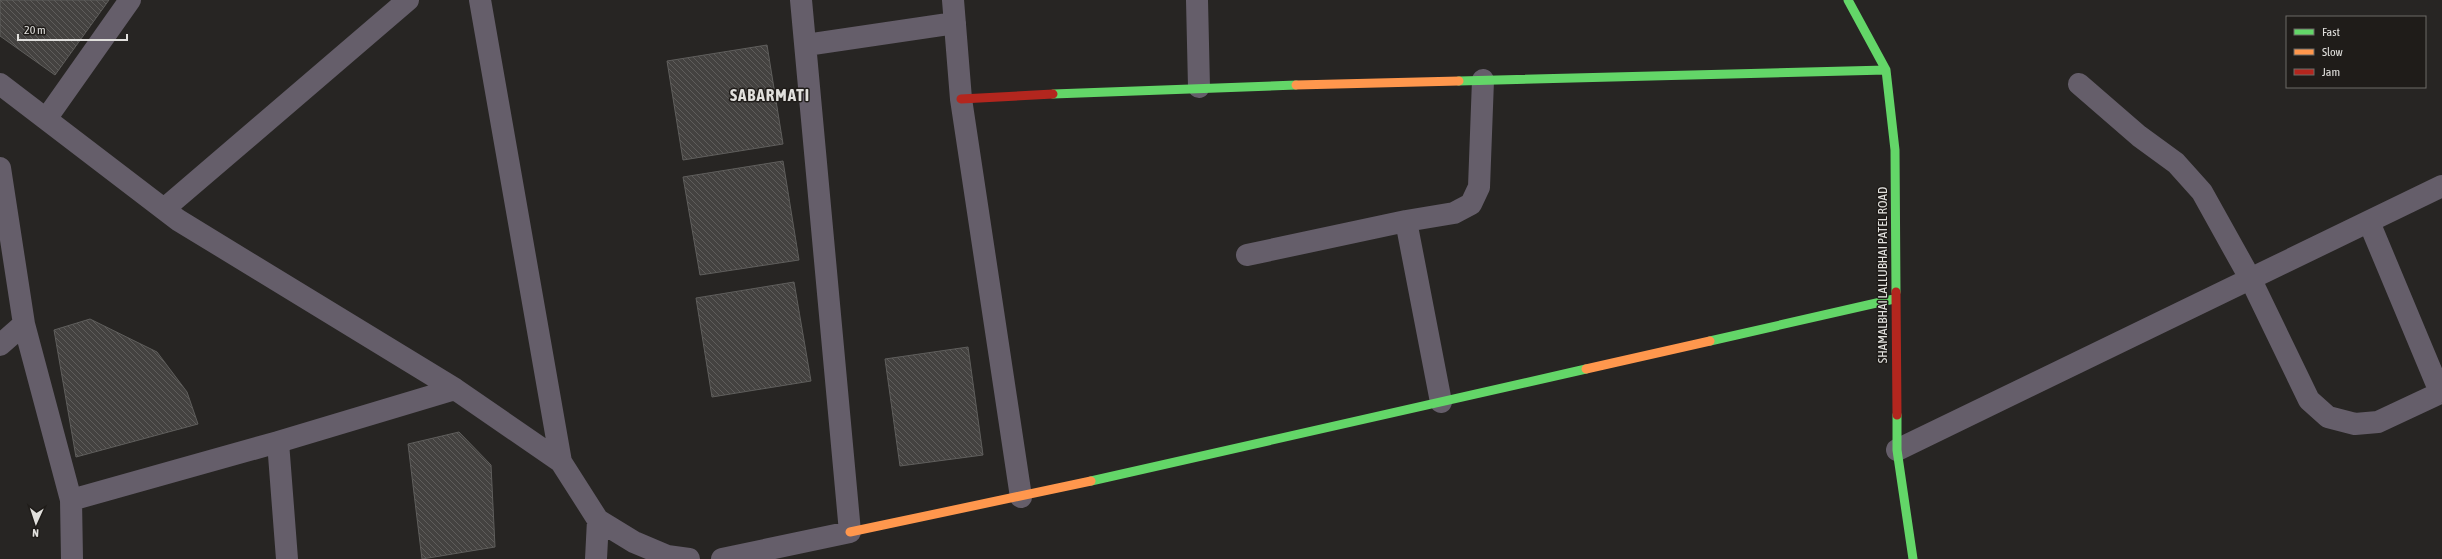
<svg xmlns="http://www.w3.org/2000/svg" width="2442" height="559" font-family="'Asap Condensed',sans-serif">
  <style>
    .building { fill: url(#building-back-hatch); stroke: #5f5e5c }
    .lines { fill: none; stroke-linecap: round; stroke-linejoin: round }
    .street { stroke: #655e6a; stroke-width: 22 }
    .fast { stroke: #63d668; stroke-width: 9 }
    .slow { stroke: #ff974d; stroke-width: 9 }
    .jam { stroke: #b3261e; stroke-width: 9 }
    .labels { text-anchor: middle; dominant-baseline: central; stroke-width: 3; stroke-linejoin: round; paint-order: stroke }
    .street-label { font-size: 13px; fill: #e1e0dd; stroke: #1f1c19 }
    .district-label { font-size: 17px; font-weight: bold; letter-spacing: 1px; fill: #e1e0dd; stroke: #1f1c19 }
  </style>
  <defs>
    <pattern id="building-back-hatch" width="6" height="6" patternUnits="userSpaceOnUse"><rect width="6" height="6" fill="#444240"/><path d="M-1 5l2 2M0 0l6 6M5-1l2 2" fill="none" stroke="#5f5d5b"/></pattern>
  </defs>
  <rect width="100%" height="100%" fill="#272523"/>
  <path class="building" d="M 0,0 L 109,0 L 55,75 L 0,36 Z
    M 767,45 L 783,144 L 683,160 L 667,61 Z
    M 783,161 L 799,260 L 700,275 L 683,177 Z
    M 794,282 L 811,381 L 712,397 L 696,298 Z
    M 90,319 L 157,352 L 187,392 L 198,424 L 76,457 L 54,330 Z
    M 968,347 L 983,455 L 900,466 L 885,359 Z
    M 459,432 L 491,465 L 495,547 L 422,559 L 408,444 Z"/>
  <g class="lines">
    <path class="street" d="M 480,0 L 561,462
      M 953,0 L 961,99 L 1021,497
      M 1197,0 L 1199,87
      M 806,45 L 955,23
      M 0,84 L 178,220 L 455,389 L 561,462 L 598,520 L 634,542 L 667,556 L 689,559
      M 2079,84 L 2139,136 L 2176,163 L 2202,192 L 2251,280 L 2309,400 L 2328,417 L 2355,424 L 2378,422 L 2442,392
      M 46,119 L 130,0
      M 0,168 L 24,324 L 71,500
      M 164,209 L 408,0
      M 1406,221 L 1441,402
      M 2369,222 L 2440,392
      M 1247,255 L 1406,221 L 1454,213 L 1471,204 L 1479,187 L 1483,80
      M 0,345 L 24,324
      M 1897,450 L 2442,186
      M 72,559 L 71,500 L 278,442
      M 287,559 L 278,442 L 455,389
      M 596,559 L 598,520
      M 722,559 L 850,532 L 801,0"/>
    <path class="fast" d="M 1848,0 L 1886,70 L 1895,150 L 1896,292
      M 1459,81 L 1886,70
      M 1053,94 L 1296,85
      M 1710,341 L 1894,299
      M 1897,415 L 1897,450 L 1913,559
      M 1091,481 L 1586,369"/>
    <path class="slow" d="M 1296,85 L 1459,81
      M 1586,369 L 1710,341
      M 850,532 L 1091,481"/>
    <path class="jam" d="M 961,99 L 1053,94
      M 1896,292 L 1897,415"/>
  </g>
  <g class="labels">
    <g class="street-label">
      <text transform="translate(1882 275) rotate(-90)">SHAMALBHAI LALLUBHAI PATEL ROAD</text>
    </g>
    <g class="district-label">
      <text x="770" y="95">SABARMATI</text>
    </g>
  </g>
  <rect x="2286" y="16" width="140" height="72" fill="#1f1c19" stroke="#6d6a67"/>
  <rect x="2294" y="29" width="20" height="6" fill="#63d668" stroke="#6d6a67"/>
  <text x="2322" y="36" font-size="12" fill="#e1e0dd">Fast</text>
  <rect x="2294" y="49" width="20" height="6" fill="#ff974d" stroke="#6d6a67"/>
  <text x="2322" y="56" font-size="12" fill="#e1e0dd">Slow</text>
  <rect x="2294" y="69" width="20" height="6" fill="#b3261e" stroke="#6d6a67"/>
  <text x="2322" y="76" font-size="12" fill="#e1e0dd">Jam</text>
  <g transform="translate(36 523) rotate(183)" stroke="#1f1c19" stroke-width="3" paint-order="stroke">
  <path d="M0-3L7 15L0 10L-7 15Z" fill="#e1e0dd"/>
  <text y="-6" font-size="11" font-weight="bold" text-anchor="middle" fill="#e1e0dd">N</text>
  </g>
  <path d="M18 34v6h109v-6" fill="none" stroke="#e1e0dd" stroke-width="2"/>
  <text x="24" y="34" font-size="12" fill="#e1e0dd" stroke="#1f1c19" stroke-width="3" paint-order="stroke">20 m</text>
</svg>
